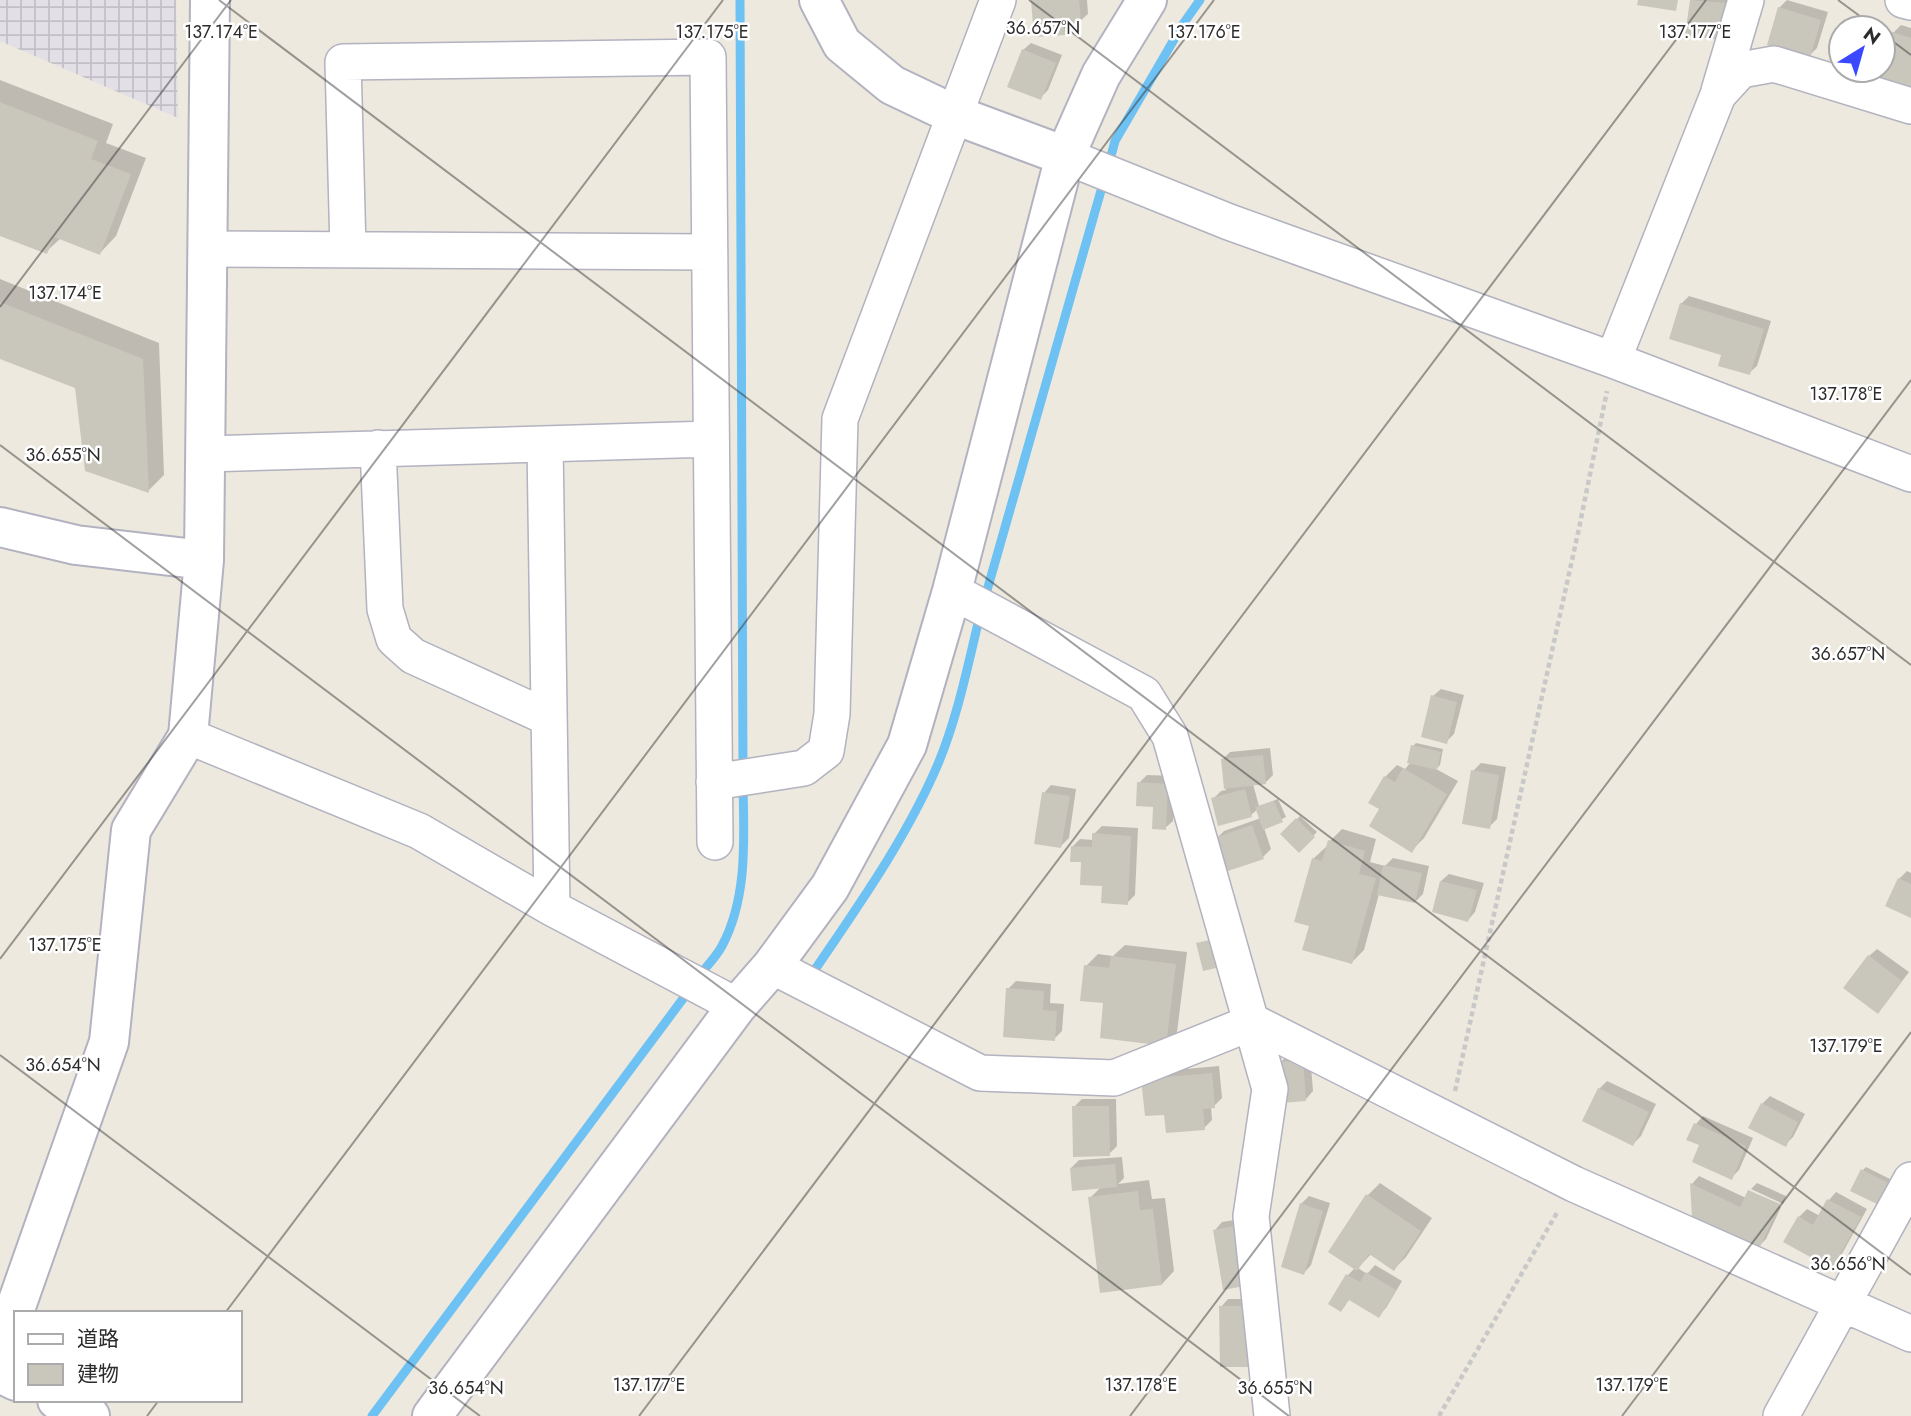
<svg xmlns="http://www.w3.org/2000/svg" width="1911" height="1416" font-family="Jost,'Noto Sans JP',sans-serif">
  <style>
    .industrial { fill: url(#industrial-grid) }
    .shadow { fill: #0003 }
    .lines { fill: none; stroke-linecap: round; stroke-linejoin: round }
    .stream { stroke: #6ec1f3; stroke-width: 9 }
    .building { fill: #c9c7bc }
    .minor-casing { stroke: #b2b2c0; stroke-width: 38 }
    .tertiary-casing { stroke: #b2b2c0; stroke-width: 42 }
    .path { stroke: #c8c8c8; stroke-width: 4.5; stroke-dasharray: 5 3.5; stroke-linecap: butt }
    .minor { stroke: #fff; stroke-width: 35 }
    .tertiary { stroke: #fff; stroke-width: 38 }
    .ticks { fill: none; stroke: #2c2c2c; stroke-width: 2; stroke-opacity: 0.45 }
    .ticks-label { font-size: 18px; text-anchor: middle; fill: #2c2c2c; stroke: #fff; stroke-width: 5; stroke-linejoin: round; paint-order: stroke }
  </style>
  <defs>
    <pattern id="industrial-grid" width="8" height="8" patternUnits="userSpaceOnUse" patternTransform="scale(1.75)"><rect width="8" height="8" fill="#e2dfe7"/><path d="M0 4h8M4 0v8" fill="none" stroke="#c2c0c6"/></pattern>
  </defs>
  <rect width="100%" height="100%" fill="#eee9de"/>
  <path class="industrial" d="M 0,0 L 176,0 L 178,118 L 0,41 Z"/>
  <path class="shadow" d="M 1033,0 L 1087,0 L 1088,14 L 1080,21 L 1072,22 L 1072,26 L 1064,33 Z
    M 1692,0 L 1733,0 L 1687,33 Z
    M 1787,0 L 1828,12 L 1817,48 L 1809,56 L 1779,8 Z
    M 1901,25 L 1911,28 L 1911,86 L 1882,70 L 1893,33 Z
    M 1031,43 L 1062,55 L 1048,90 L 1040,98 L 1023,50 Z
    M 0,80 L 113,124 L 106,143 L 146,158 L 116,236 L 100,253 L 61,238 L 46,252 L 0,234 Z
    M 0,279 L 159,343 L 164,475 L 148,491 L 77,386 L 0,357 Z
    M 1689,296 L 1771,321 L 1757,366 L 1749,373 L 1723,353 L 1681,304 Z
    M 1441,689 L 1464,695 L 1454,734 L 1446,742 L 1433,696 Z
    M 1416,743 L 1443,749 L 1440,765 L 1436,769 L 1458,781 L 1424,838 L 1412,850 L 1381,809 L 1370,803 L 1385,777 L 1397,765 L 1405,769 L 1411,762 L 1413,746 Z
    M 1270,748 L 1273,775 L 1265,783 L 1253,784 L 1259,806 L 1278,799 L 1286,817 L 1264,828 L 1271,849 L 1263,857 L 1216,839 L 1224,831 L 1261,818 L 1258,809 L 1251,815 L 1213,799 L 1221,791 L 1226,790 L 1222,760 L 1230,752 Z
    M 1481,763 L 1506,767 L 1497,819 L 1489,827 L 1473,771 Z
    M 1147,775 L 1175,776 L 1173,821 L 1165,828 L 1155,805 L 1139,783 Z
    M 1051,785 L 1076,789 L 1069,838 L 1061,846 L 1044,793 Z
    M 1300,816 L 1317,832 L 1299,850 L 1283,834 Z
    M 1102,826 L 1138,828 L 1135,895 L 1127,903 L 1104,885 L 1072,847 L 1080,839 L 1094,840 L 1094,834 Z
    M 1342,829 L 1376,839 L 1370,862 L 1385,866 L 1393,858 L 1429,866 L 1423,894 L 1415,902 L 1379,894 L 1364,950 L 1352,962 L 1311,925 L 1313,859 L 1326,847 L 1328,848 L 1330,841 Z
    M 1907,871 L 1911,873 L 1911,916 L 1899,879 Z
    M 1449,874 L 1484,883 L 1475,912 L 1468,920 L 1441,881 Z
    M 1125,945 L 1187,952 L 1177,1032 L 1165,1044 L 1105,1002 L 1086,966 L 1098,954 L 1113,956 Z
    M 1877,949 L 1909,972 L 1885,1004 L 1869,956 Z
    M 1016,981 L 1051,984 L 1050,1003 L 1064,1004 L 1062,1031 L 1054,1039 L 1008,989 Z
    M 1310,1053 L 1313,1091 L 1306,1099 L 1280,1063 L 1288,1055 Z
    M 1219,1066 L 1222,1098 L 1214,1106 L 1211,1106 L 1212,1120 L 1204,1128 L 1166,1113 L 1151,1072 Z
    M 1607,1081 L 1656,1104 L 1641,1136 L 1633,1144 L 1585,1121 L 1599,1089 Z
    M 1770,1096 L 1805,1114 L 1793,1137 L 1785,1145 L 1762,1104 Z
    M 1082,1099 L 1116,1099 L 1117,1146 L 1109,1154 L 1074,1107 Z
    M 1703,1116 L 1753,1138 L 1739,1170 L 1731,1178 L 1696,1124 Z
    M 1122,1157 L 1124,1178 L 1118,1184 L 1149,1180 L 1152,1199 L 1165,1198 L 1174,1271 L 1162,1284 L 1090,1198 L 1101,1187 L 1071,1168 L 1079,1160 Z
    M 1866,1167 L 1890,1179 L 1880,1199 L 1863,1170 Z
    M 1699,1176 L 1746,1198 L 1750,1190 L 1750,1193 L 1781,1207 L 1766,1239 L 1758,1247 L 1694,1216 L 1692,1184 Z
    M 1380,1183 L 1432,1218 L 1406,1257 L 1394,1269 L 1371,1254 L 1358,1268 L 1367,1274 L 1375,1265 L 1402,1281 L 1386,1308 L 1378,1316 L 1350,1299 L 1340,1310 L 1330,1304 L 1348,1275 L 1355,1268 L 1368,1195 Z
    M 1757,1183 L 1786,1196 L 1783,1204 L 1751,1189 Z
    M 1836,1192 L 1867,1209 L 1839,1259 L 1831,1267 L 1799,1217 L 1807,1209 L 1820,1216 L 1829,1200 Z
    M 1309,1196 L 1330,1203 L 1311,1265 L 1304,1273 L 1301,1204 Z
    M 1247,1218 L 1225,1288 L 1215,1230 L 1222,1222 Z
    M 1228,1299 L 1257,1299 L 1257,1357 L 1221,1307 Z"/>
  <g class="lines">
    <path class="stream" d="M 740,0 L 743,771
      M 1108,167 L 1115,141 L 1183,24 L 1200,0
      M 984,601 L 1104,180
      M 812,974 C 858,906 906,839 938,764 C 958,716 968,664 980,615
      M 699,976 C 706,967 716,957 722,946 C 748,897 744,838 743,785
      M 372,1416 L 691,988"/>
  </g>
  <path class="building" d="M 1031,0 L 1079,0 L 1081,23 L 1064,24 L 1065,35 L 1034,37 Z
    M 1638,0 L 1678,0 L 1676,11 L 1637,5 Z
    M 1690,0 L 1727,3 L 1722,40 L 1685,35 Z
    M 1778,7 L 1821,20 L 1810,58 L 1767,45 Z
    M 1892,32 L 1911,38 L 1911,88 L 1878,77 L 1880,70 L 1883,70 L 1883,60 Z
    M 1022,49 L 1056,63 L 1041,100 L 1007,87 Z
    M 0,102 L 98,141 L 91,159 L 131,174 L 100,255 L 54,237 L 47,254 L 0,236 Z
    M 0,302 L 143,359 L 149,493 L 85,471 L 75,388 L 0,359 Z
    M 1680,303 L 1764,329 L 1750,375 L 1718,366 L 1721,355 L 1669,339 Z
    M 1431,695 L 1457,702 L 1447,744 L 1421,737 Z
    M 1411,745 L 1441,752 L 1437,770 L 1407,763 Z
    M 1263,755 L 1266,784 L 1224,789 L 1221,759 Z
    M 1403,768 L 1447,794 L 1412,853 L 1369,826 L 1379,809 L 1368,803 L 1384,776 L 1395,782 Z
    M 1471,770 L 1499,775 L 1490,829 L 1462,824 Z
    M 1137,782 L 1168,784 L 1166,830 L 1152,829 L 1153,807 L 1136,806 Z
    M 1245,789 L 1252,817 L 1218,826 L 1211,798 Z
    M 1042,792 L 1070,796 L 1061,848 L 1034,844 Z
    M 1274,801 L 1283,822 L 1263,830 L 1255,807 Z
    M 1296,818 L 1315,837 L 1299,853 L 1280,834 Z
    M 1252,825 L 1264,859 L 1225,872 L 1214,838 Z
    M 1092,833 L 1131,836 L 1128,905 L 1101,903 L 1102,886 L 1080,885 L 1081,862 L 1070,862 L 1071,846 L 1092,847 Z
    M 1328,840 L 1365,851 L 1359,874 L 1376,878 L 1352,964 L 1302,950 L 1309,926 L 1294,922 L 1312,858 L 1322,861 Z
    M 1383,865 L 1422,873 L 1415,903 L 1377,895 Z
    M 1898,878 L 1911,884 L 1911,918 L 1885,906 Z
    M 1440,881 L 1477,890 L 1468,922 L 1432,912 Z
    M 1218,938 L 1225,966 L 1203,971 L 1196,943 Z
    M 1868,955 L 1902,981 L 1878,1014 L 1843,988 Z
    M 1111,956 L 1176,964 L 1166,1046 L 1100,1038 L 1103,1003 L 1080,1001 L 1084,965 L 1109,968 Z
    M 1006,988 L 1044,991 L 1043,1010 L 1057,1011 L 1055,1041 L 1003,1037 Z
    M 1303,1060 L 1306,1101 L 1282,1103 L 1278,1062 Z
    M 1212,1073 L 1215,1108 L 1203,1109 L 1205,1130 L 1166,1133 L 1164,1115 L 1145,1116 L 1141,1079 Z
    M 1598,1088 L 1649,1112 L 1633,1146 L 1582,1121 Z
    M 1761,1103 L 1798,1122 L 1786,1147 L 1748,1128 Z
    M 1072,1106 L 1109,1106 L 1110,1156 L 1073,1157 Z
    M 1694,1123 L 1746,1146 L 1732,1180 L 1692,1162 L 1699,1145 L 1686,1140 Z
    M 1115,1164 L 1117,1187 L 1072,1191 L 1070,1168 Z
    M 1861,1169 L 1888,1183 L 1877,1204 L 1850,1191 Z
    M 1690,1183 L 1740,1207 L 1748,1190 L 1780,1204 L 1759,1249 L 1692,1217 Z
    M 1138,1191 L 1140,1210 L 1153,1209 L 1162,1285 L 1100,1293 L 1088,1197 Z
    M 1366,1194 L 1421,1231 L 1394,1271 L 1369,1254 L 1357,1271 L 1328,1252 Z
    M 1827,1199 L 1861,1217 L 1832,1269 L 1783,1242 L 1798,1216 L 1813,1225 Z
    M 1300,1203 L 1323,1211 L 1304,1275 L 1281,1267 Z
    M 1240,1225 L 1250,1285 L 1223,1290 L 1213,1230 Z
    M 1366,1272 L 1396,1290 L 1379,1318 L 1349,1300 L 1341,1312 L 1328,1304 L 1346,1274 L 1360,1282 Z
    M 1219,1306 L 1249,1306 L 1250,1367 L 1220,1367 Z"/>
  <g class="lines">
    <g class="minor-casing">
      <path id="minor" d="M 1903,0 L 1911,2
        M 1719,91 L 1746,0
        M 1065,156 L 1229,222 L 1613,360 L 1911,474
        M 207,249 L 709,252
        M 348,249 L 343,62 L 708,57 L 715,842
        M 1613,360 L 1718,95 L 1741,70 L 1774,64 L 1911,106
        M 545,444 L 552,908
        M 378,448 L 385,609 L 394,639 L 413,656 L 549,718
        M 205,454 L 711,439
        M 952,591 L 1144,694 L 1170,736 L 1270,1089 L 1251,1216 L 1272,1416
        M 188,736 L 419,831 L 552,908 L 737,1006
        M 714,782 L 804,768 L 826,751 L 832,714 L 840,419 L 998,0
        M 772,966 L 980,1073 L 1114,1078 L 1253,1022 L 1574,1184 L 1911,1334
        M 1781,1416 L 1911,1180"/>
    </g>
    <g class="tertiary-casing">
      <path id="tertiary" d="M 819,0 L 842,44 L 892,85 L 955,115 L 1065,156
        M 0,527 L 76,545 L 204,560
        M 0,1352 L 109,1042 L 131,830 L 188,736 L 204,560 L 210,0
        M 0,1373 L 16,1381
        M 57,1400 L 90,1416
        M 432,1416 L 737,1006 L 772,966 L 830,887 L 907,745 L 952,591 L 1065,156 L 1101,75 L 1147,0"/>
    </g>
    <path class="path" d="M 1455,1091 L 1578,533 L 1607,391
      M 1439,1416 L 1558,1211"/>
    <use href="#minor" class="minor"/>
    <use href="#tertiary" class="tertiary"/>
  </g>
  <path class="ticks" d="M 219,0 L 1911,1275M 1029,0 L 1911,665M 1838,0 L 1876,28M 1883,34 L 1911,55M 0,307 L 231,0M 0,445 L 1289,1416M 0,959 L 723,0M 0,1055 L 480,1416M 225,1313 L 1214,0M 147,1416 L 159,1400M 639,1416 L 1706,0M 1130,1416 L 1911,380M 1622,1416 L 1911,1032"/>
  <g class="ticks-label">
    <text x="1043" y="34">36.657°N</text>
    <text x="221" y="38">137.174°E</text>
    <text x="712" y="38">137.175°E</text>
    <text x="1204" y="38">137.176°E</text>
    <text x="1695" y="38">137.177°E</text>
    <text x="65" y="299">137.174°E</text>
    <text x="1846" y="400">137.178°E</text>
    <text x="63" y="461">36.655°N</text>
    <text x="1848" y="660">36.657°N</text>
    <text x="65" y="951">137.175°E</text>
    <text x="1846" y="1052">137.179°E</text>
    <text x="63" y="1071">36.654°N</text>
    <text x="1848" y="1270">36.656°N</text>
    <text x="649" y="1391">137.177°E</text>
    <text x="1141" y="1391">137.178°E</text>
    <text x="1632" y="1391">137.179°E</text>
    <text x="466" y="1394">36.654°N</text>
    <text x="1275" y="1394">36.655°N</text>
  </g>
  <rect x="14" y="1311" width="228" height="91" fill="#ffffff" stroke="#ababab" stroke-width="2"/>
  <rect x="28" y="1334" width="35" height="10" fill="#ffffff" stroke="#ababab" stroke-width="2"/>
  <text x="77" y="1346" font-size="21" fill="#2c2c2c">道路</text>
  <rect x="28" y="1364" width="35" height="21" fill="#c9c7bc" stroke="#ababab" stroke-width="2"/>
  <text x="77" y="1381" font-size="21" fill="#2c2c2c">建物</text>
  <g transform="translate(1862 49) rotate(37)"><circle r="33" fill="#ffffff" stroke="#ababab" stroke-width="2"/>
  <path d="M0-5L12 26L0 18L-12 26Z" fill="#3a49ff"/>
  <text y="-10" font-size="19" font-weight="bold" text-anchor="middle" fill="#2c2c2c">N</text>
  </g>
</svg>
